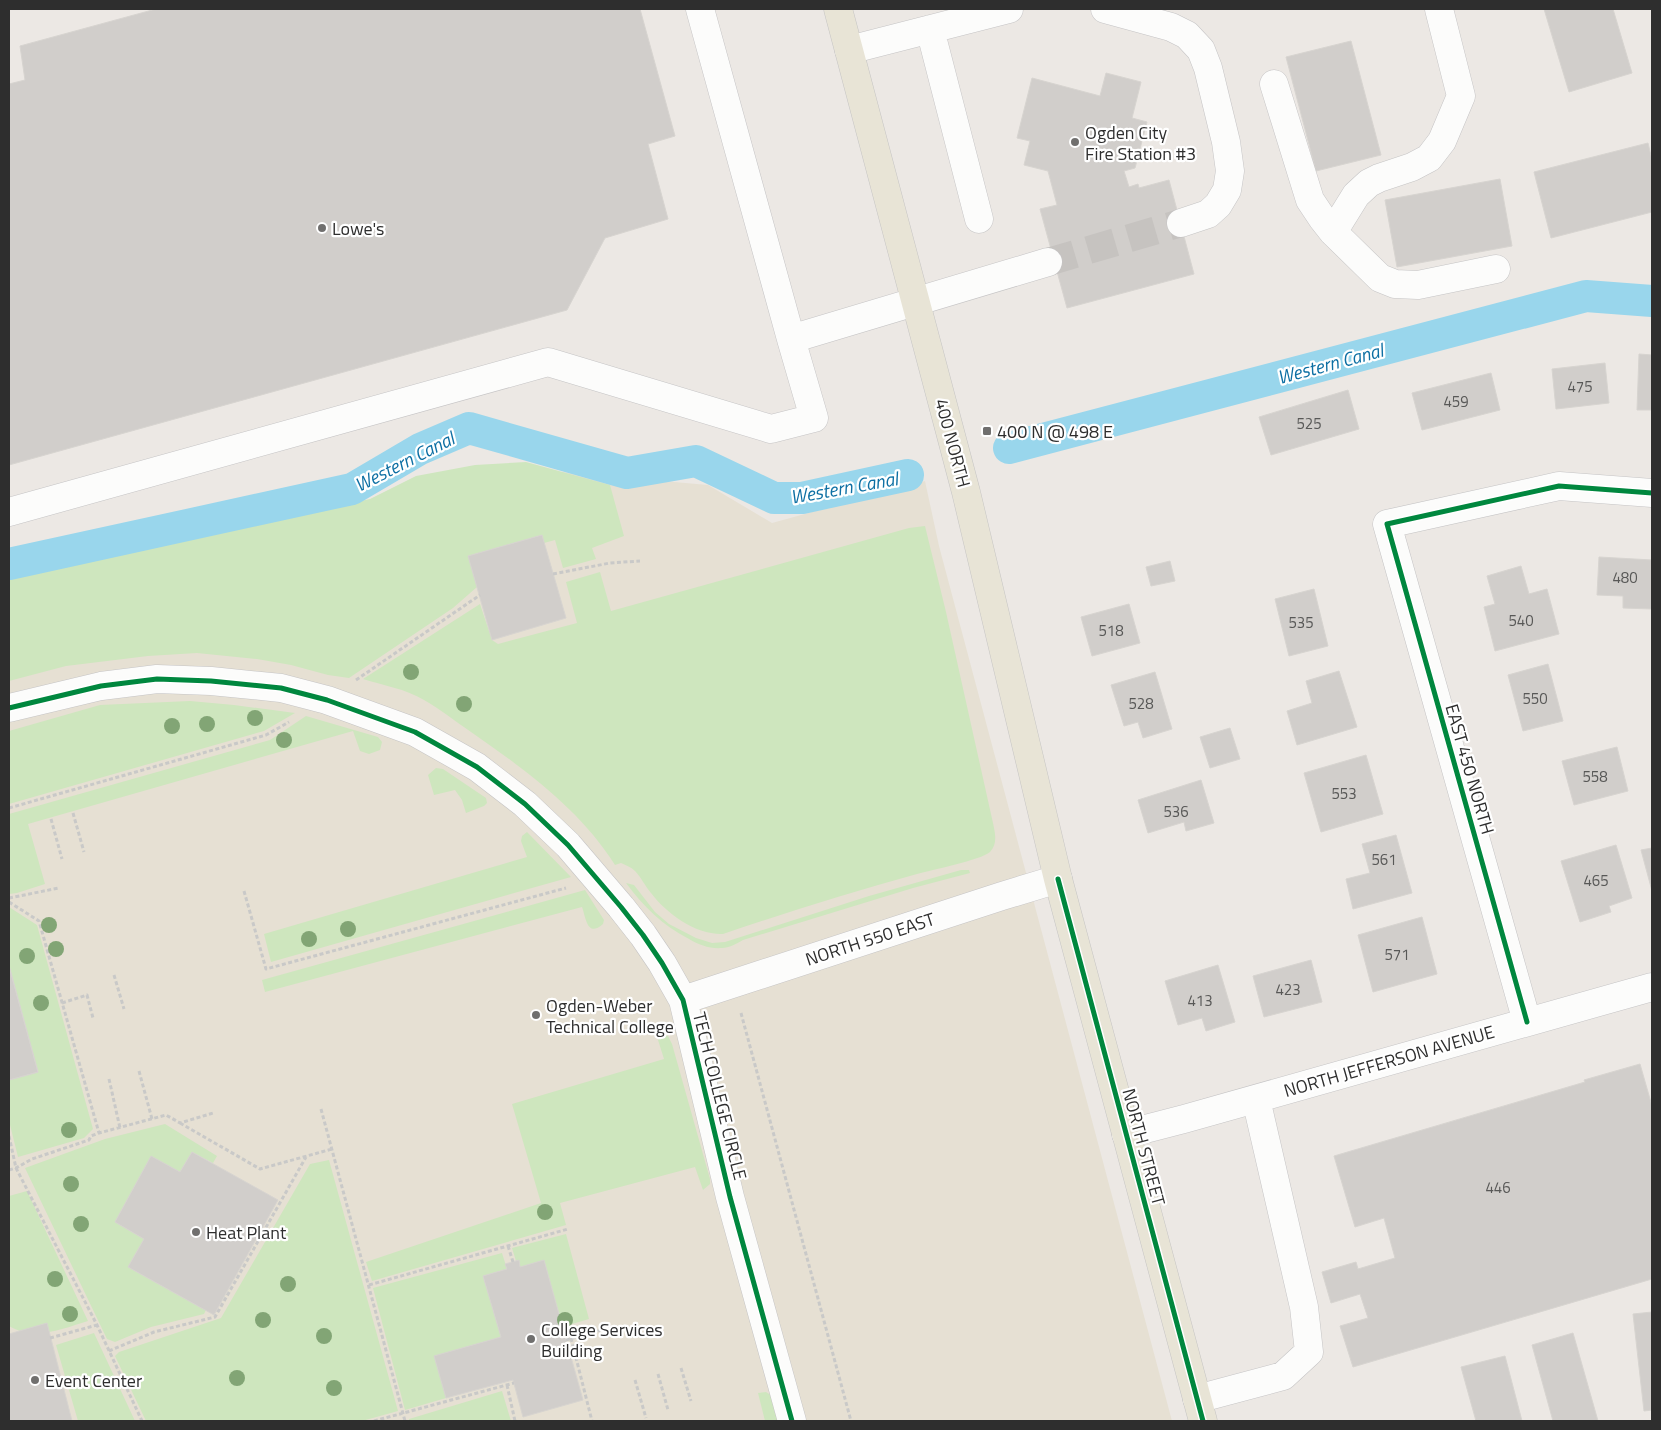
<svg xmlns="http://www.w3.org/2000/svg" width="1661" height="1430" font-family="'Titillium Web',sans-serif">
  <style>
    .education { fill: #e6e0d3 }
    .green { fill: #cee6be }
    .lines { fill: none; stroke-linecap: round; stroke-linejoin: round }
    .canal { stroke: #99d6ec; stroke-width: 32 }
    .building { fill: #d1cecb; stroke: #d7d4d0 }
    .minor-tunnel { stroke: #c6c3c0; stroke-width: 28; stroke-dasharray: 28 14; stroke-linecap: butt }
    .minor-casing { stroke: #c5c4c5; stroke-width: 29 }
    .major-casing { stroke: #c6c5c4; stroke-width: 29 }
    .path { stroke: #c9c9c8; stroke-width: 3; stroke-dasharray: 4 2.5; stroke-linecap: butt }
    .minor { stroke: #fcfcfb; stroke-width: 28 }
    .major { stroke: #e8e4d6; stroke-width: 28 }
    .cycleway-casing { stroke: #fff; stroke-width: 8 }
    .cycleway { stroke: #00873e; stroke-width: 5 }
    .tree { fill: #82a575 }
    .poi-dot { fill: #706f6e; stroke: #fff; stroke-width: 2 }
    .labels { text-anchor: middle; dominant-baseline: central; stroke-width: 4.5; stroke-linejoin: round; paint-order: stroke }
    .number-label { font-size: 15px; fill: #585857 }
    .poi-label { font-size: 18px; fill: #2e2e2e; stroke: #fff; text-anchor: start }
    .street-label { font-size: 18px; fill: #2e2e2e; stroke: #fff }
    .water-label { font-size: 19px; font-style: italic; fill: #0d6fa3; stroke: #fff }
  </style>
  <rect width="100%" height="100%" fill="#ece8e4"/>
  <path class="education" d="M 561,472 L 708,485 L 772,523 L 925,481 L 939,546 L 1172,1421 L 9,1421 L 9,608 Z"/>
  <path class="green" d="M 526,462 L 610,485 L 624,536 L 592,548 L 596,559 L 563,568 L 555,540 L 544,543 L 542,535 L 468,556 L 477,587 L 453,608 L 349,678 L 328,675 L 291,665 L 257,659 L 197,653 L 148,656 L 66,666 L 9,681 L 9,573 L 116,553 L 370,499 L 416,476 L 475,465 Z
    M 925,526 L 946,612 L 993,823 C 995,833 998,843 990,852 C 981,860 931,870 917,874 C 852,892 787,912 723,934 C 696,935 667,914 651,893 C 645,886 641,877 635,871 C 631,867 625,865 621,863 L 615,865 C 580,809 524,769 471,732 C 455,721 440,709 424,700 C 406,689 382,685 363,679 L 480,604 L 492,640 L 498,644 L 577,623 L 566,582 L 600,572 L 611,611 L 909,528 Z
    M 190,701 L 234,705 L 295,713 L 264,731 L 9,804 L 9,731 L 100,705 Z
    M 306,716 L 378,737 L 382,742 L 380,750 L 369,754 L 360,751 L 353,731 L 28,824 L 45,884 L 17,893 L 9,894 L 9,814 L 270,740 Z
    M 436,768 L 443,769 L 486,798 L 487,803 L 484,806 L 466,813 L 462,800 L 455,790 L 434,795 L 428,775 Z
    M 527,832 L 571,877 L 271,962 L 264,934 L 527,857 L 521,841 L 522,836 Z
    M 961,870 L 969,870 L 970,873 L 913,888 L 743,940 C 736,944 729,948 722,948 C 710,949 699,945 689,939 C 662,925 644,907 626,883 L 634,885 L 655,912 L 669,924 L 696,938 L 712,943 L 725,942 L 869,896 Z
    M 585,890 L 604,920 L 603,924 C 587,938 586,918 582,907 L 265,992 L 262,980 Z
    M 9,907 L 37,925 L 93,1129 L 84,1138 L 18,1157 L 9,1121 L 9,1080 L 38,1072 L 9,966 Z
    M 664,1035 L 668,1036 L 672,1044 L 710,1179 L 710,1184 L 703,1190 L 695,1167 L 560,1203 L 566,1225 L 372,1281 L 366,1262 L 541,1203 L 512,1104 L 664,1059 L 658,1040 Z
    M 165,1124 L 217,1156 L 213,1163 L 192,1152 L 180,1172 L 151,1157 L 115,1222 L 144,1239 L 128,1267 L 206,1310 L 204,1314 L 151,1327 L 115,1342 L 107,1339 L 25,1168 L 105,1139 Z
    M 329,1160 L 398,1411 L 362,1421 L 146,1421 L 115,1356 L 119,1352 L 221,1318 L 310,1164 Z
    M 27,1191 L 88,1321 C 62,1329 34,1341 9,1326 L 9,1196 Z
    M 566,1234 L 589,1319 L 562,1327 L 543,1261 L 520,1267 L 519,1261 L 516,1261 L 512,1248 Z
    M 502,1253 L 507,1269 L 483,1276 L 501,1337 L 435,1356 L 446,1398 L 405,1410 L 373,1288 Z
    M 94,1333 L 135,1421 L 78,1421 L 56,1345 Z
    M 502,1391 L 511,1421 L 409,1421 L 409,1419 Z
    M 766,1392 L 772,1396 L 779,1421 L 765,1421 L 758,1393 Z"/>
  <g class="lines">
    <path class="canal" d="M 1009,448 L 1586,296 L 1652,301
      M 9,564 L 352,489 L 420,449 L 469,428 L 627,473 L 696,461 L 774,498 L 802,498 L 908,475"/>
  </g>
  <path class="building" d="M 156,9 L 640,9 L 675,136 L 648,144 L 668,219 L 605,238 L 567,310 L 9,465 L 9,84 L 25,80 L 20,46 Z
    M 1544,9 L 1613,9 L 1632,73 L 1569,92 Z
    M 1351,41 L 1381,155 L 1316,171 L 1286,57 Z
    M 1106,73 L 1141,82 L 1132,118 L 1147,122 L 1135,168 L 1124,171 L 1129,187 L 1138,184 L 1139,188 L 1169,180 L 1194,274 L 1067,308 L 1040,209 L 1057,205 L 1048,171 L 1024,165 L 1030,141 L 1017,138 L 1032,78 L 1100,96 Z
    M 1648,143 L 1652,160 L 1652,212 L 1551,238 L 1534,172 Z
    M 1500,179 L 1512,246 L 1397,267 L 1385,200 Z
    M 1639,354 L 1652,355 L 1652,410 L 1637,410 Z
    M 1605,363 L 1609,403 L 1556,409 L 1552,369 Z
    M 1491,373 L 1500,410 L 1422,430 L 1412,393 Z
    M 1348,390 L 1359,429 L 1271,455 L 1259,417 Z
    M 542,535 L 566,618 L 492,640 L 468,556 Z
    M 1599,557 L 1652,560 L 1652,609 L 1623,608 L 1623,596 L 1597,595 Z
    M 1170,561 L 1175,581 L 1151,586 L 1146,567 Z
    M 1521,566 L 1529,594 L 1547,589 L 1559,634 L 1495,651 L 1484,607 L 1495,604 L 1487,576 Z
    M 1314,589 L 1328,646 L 1289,656 L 1275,599 Z
    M 1129,604 L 1140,643 L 1092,656 L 1081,617 Z
    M 1548,664 L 1563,721 L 1523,731 L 1508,675 Z
    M 1339,671 L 1357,727 L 1297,745 L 1287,711 L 1312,703 L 1306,681 Z
    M 1155,672 L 1172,729 L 1143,738 L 1138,722 L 1124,726 L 1111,685 Z
    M 1230,728 L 1240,759 L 1210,768 L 1200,737 Z
    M 1617,747 L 1628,791 L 1574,805 L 1562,761 Z
    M 1366,755 L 1383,814 L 1321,832 L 1304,773 Z
    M 1201,780 L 1214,823 L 1186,831 L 1184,822 L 1148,833 L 1138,800 Z
    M 1396,835 L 1412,893 L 1353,909 L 1346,879 L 1370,873 L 1362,844 Z
    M 1616,845 L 1632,898 L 1609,906 L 1611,912 L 1580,922 L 1561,861 Z
    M 1652,848 L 1652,891 L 1641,850 Z
    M 1422,917 L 1437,974 L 1373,992 L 1358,935 Z
    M 1311,960 L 1322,1002 L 1264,1017 L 1253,976 Z
    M 1218,965 L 1235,1022 L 1206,1031 L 1202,1018 L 1178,1025 L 1165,981 Z
    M 9,966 L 38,1072 L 9,1080 Z
    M 9,966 L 38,1072 L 9,1080 Z
    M 1640,1064 L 1652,1106 L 1652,1279 L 1353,1367 L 1340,1326 L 1368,1318 L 1360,1294 L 1331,1303 L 1322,1272 L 1356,1262 L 1358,1269 L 1395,1258 L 1384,1218 L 1355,1227 L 1334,1156 L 1585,1082 L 1584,1080 Z
    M 192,1152 L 278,1200 L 214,1315 L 128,1267 L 144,1239 L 115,1222 L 151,1156 L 180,1172 Z
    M 519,1260 L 520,1267 L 544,1260 L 583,1400 L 523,1417 L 513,1380 L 446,1398 L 434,1356 L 501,1337 L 483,1276 L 507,1269 L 505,1264 Z
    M 1652,1312 L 1652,1410 L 1644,1411 L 1633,1314 Z
    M 47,1323 L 72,1421 L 9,1421 L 9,1334 Z
    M 1573,1333 L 1598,1421 L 1553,1421 L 1532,1345 Z
    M 1505,1356 L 1522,1421 L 1476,1421 L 1461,1367 Z"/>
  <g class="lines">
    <path class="minor-tunnel" d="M 1048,262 L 1181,223"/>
    <g class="minor-casing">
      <path id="minor" d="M 700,9 L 791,339
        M 1105,9 L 1171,27 L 1187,35 L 1201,50 L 1208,68 L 1226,142 L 1230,171 L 1227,190 L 1218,205 L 1208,214 L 1181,223
        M 930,29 L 979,219
        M 849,50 L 1009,9
        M 1274,84 L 1310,200 L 1322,218 L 1333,232 L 1380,278 L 1395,284 L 1418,285 L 1496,269
        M 1333,232 L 1356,195 L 1369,183 L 1379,178 L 1412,167 L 1429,158 L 1442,141 L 1461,96 L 1439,9
        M 9,512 L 548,362 L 771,429 L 814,418 L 791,339 L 1048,262
        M 9,708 L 101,686 L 157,679 L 211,681 L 281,688 L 327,700 L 415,732 L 477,767 L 525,804 L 568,845 L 621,907 L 643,935 L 662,963 L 683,1000 L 730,1197 L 792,1421
        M 683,1000 L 1002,896 L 1058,879
        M 1527,1022 L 1387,524 L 1559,486 L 1652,493
        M 1126,1134 L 1184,1119 L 1652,987
        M 1197,1399 L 1283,1376 L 1309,1352 L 1304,1307 L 1256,1099"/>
    </g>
    <g class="major-casing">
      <path id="major" d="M 838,9 L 966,492 L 1058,879 L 1203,1421"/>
    </g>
    <path class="path" d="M 553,574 L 610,563 L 640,561
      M 356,680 L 480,595
      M 9,808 L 266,735 L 289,722
      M 73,813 L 84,852
      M 51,819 L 62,859
      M 244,891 L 266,969 L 566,888
      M 9,898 L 59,888
      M 9,902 L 39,921 L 99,1133
      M 114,975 L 124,1009
      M 62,1003 L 87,995 L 93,1018
      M 741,1013 L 851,1421
      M 139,1071 L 152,1119
      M 109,1079 L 120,1128
      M 321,1109 L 405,1421
      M 180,1123 L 260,1169 L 332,1149
      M 9,1136 L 16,1168 L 97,1325 L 142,1421
      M 9,1170 L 16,1168 L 32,1159 L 89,1140 L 91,1136 L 99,1133 L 166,1115 L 180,1123 L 213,1113
      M 508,1246 L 513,1262
      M 369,1285 L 568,1229
      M 50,1338 L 97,1325
      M 571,1338 L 592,1421
      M 566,1340 L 612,1327
      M 109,1351 L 154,1332 L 215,1317 L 306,1157
      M 681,1368 L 691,1401
      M 658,1374 L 668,1410
      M 635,1380 L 646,1418
      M 507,1385 L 515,1421
      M 374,1421 L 514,1383"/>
    <use href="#minor" class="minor"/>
    <use href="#major" class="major"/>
    <g class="cycleway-casing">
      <path id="cycleway" d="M 9,708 L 101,686 L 157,679 L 211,681 L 281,688 L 327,700 L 415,732 L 477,767 L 525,804 L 568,845 L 621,907 L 643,935 L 662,963 L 683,1000 L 730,1197 L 792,1421
        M 1058,879 L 1203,1421
        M 1527,1022 L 1387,524 L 1559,486 L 1652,493"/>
    </g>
    <use href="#cycleway" class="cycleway"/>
  </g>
  <g class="tree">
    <circle cx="411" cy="672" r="8"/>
    <circle cx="464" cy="704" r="8"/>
    <circle cx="255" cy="718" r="8"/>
    <circle cx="207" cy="724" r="8"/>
    <circle cx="172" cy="726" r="8"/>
    <circle cx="284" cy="740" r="8"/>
    <circle cx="49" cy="925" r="8"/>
    <circle cx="348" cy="929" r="8"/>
    <circle cx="309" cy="939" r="8"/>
    <circle cx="56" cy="949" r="8"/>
    <circle cx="27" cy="956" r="8"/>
    <circle cx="41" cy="1003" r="8"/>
    <circle cx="69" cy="1130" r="8"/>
    <circle cx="71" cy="1184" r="8"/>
    <circle cx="545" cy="1212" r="8"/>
    <circle cx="81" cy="1224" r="8"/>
    <circle cx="55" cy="1279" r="8"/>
    <circle cx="288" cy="1284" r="8"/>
    <circle cx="70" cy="1314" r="8"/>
    <circle cx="263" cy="1320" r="8"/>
    <circle cx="565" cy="1320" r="8"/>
    <circle cx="324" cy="1336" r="8"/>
    <circle cx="237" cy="1378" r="8"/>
    <circle cx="334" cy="1388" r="8"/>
  </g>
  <g class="poi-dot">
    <circle cx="1075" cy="142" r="5"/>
    <circle cx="322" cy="228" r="5"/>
    <rect x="982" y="426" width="10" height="10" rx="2.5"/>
    <circle cx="536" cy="1015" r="5"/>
    <circle cx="196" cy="1232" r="5"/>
    <circle cx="531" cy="1339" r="5"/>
    <circle cx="35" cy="1380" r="5"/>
  </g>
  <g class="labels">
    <g class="number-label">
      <text x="1580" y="386">475</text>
      <text x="1456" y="401">459</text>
      <text x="1309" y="423">525</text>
      <text x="1625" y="577">480</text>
      <text x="1521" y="620">540</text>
      <text x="1301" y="622">535</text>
      <text x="1111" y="630">518</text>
      <text x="1535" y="698">550</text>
      <text x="1141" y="703">528</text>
      <text x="1595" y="776">558</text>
      <text x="1344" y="793">553</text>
      <text x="1176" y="811">536</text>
      <text x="1384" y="859">561</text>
      <text x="1596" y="880">465</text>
      <text x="1397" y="954">571</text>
      <text x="1288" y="989">423</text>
      <text x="1200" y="1000">413</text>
      <text x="1498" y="1187">446</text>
    </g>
    <g class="poi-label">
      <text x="1085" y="132">Ogden City<tspan x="1085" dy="21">Fire Station #3</tspan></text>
      <text x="332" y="228">Lowe's</text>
      <text x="997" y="431">400 N @ 498 E</text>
      <text x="546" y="1005">Ogden-Weber<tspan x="546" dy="21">Technical College</tspan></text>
      <text x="206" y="1232">Heat Plant</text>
      <text x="541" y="1329">College Services<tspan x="541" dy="21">Building</tspan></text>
      <text x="45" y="1380">Event Center</text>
    </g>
    <g class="street-label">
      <text transform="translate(953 443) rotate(75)">400 NORTH</text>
      <text transform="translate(1470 769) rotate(74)">EAST 450 NORTH</text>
      <text transform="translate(870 939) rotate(-18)">NORTH 550 EAST</text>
      <text transform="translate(1389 1061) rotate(-16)">NORTH JEFFERSON AVENUE</text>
      <text transform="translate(720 1096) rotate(76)">TECH COLLEGE CIRCLE</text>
      <text transform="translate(1144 1147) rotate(75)">NORTH STREET</text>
    </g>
    <g class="water-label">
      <text transform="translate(1330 363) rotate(-15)">Western Canal</text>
      <text transform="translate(404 461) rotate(-27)">Western Canal</text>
      <text transform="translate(844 487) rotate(-10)">Western Canal</text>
    </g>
  </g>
  <rect width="1661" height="1430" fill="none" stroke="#2e2e2e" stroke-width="20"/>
</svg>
